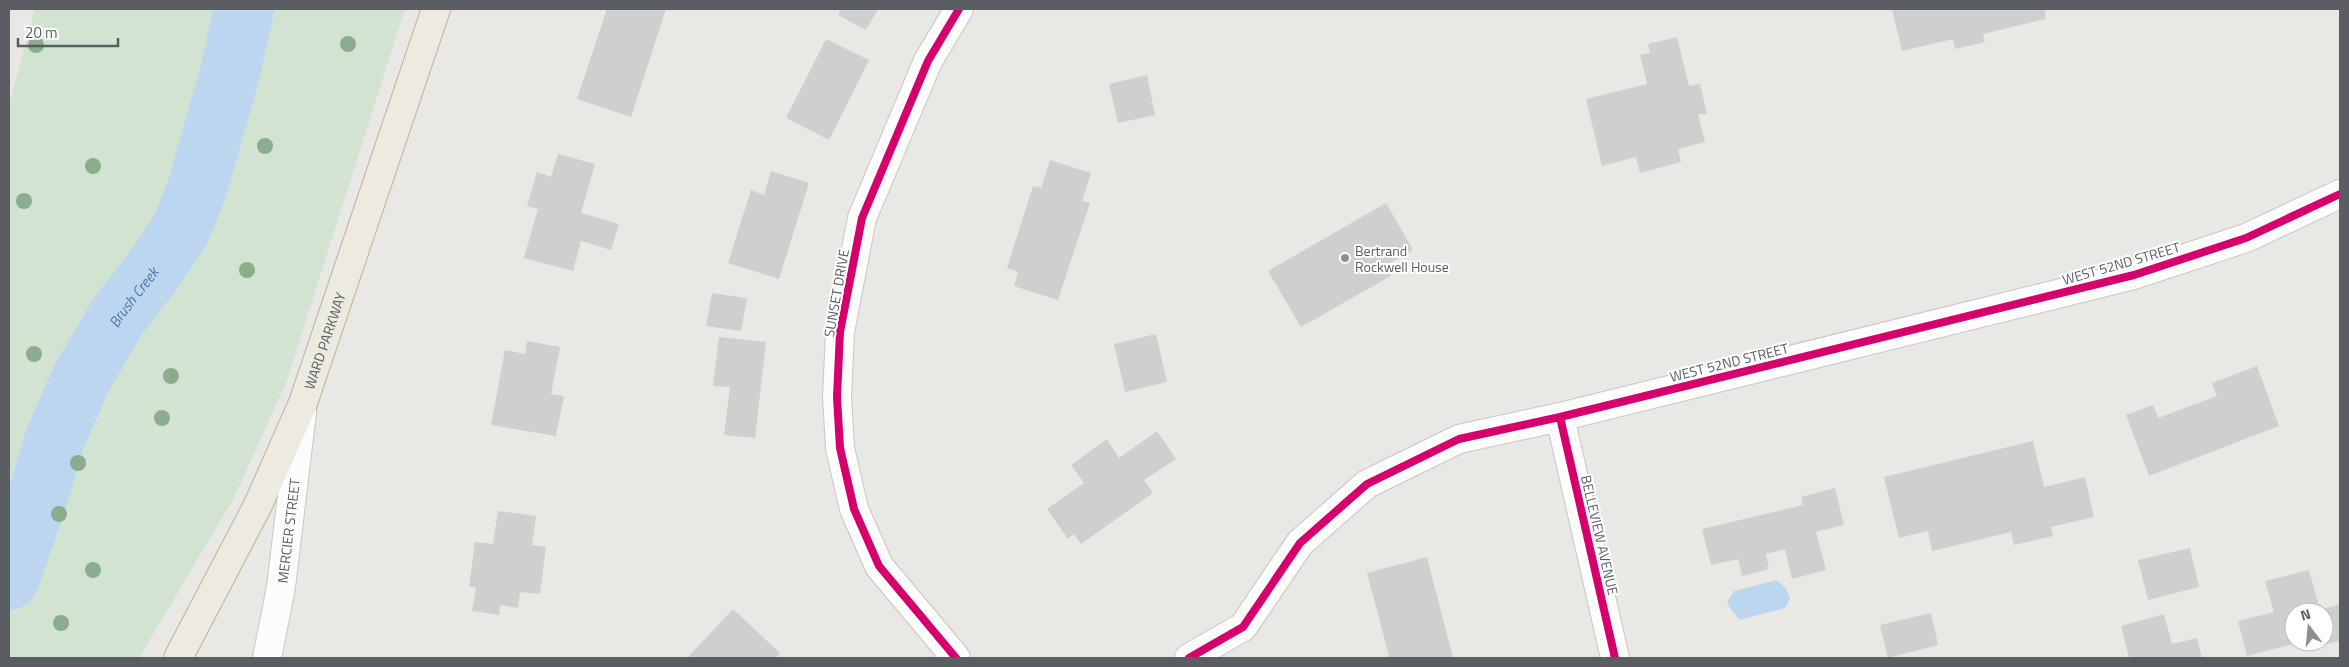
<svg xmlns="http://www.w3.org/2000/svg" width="2349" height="667" font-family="'Titillium Web',sans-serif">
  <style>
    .green { fill: #d2e4d1 }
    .water { fill: #bcd6f0 }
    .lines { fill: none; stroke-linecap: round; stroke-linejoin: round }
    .river { stroke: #bcd6f0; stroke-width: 60 }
    .building { fill: #cfcfcd; fill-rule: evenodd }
    .street-casing { stroke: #c6c6c6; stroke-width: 30 }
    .highway-casing { stroke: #bcb295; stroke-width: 30 }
    .street { stroke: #fcfcfb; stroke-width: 28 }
    .highway { stroke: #eceae1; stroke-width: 28 }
    .cycleway-casing { stroke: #fff; stroke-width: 11 }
    .cycleway { stroke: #d6006c; stroke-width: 8 }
    .tree { fill: #8aad8b }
    .poi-dot { fill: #8c8e8f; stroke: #fff; stroke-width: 2 }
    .labels { text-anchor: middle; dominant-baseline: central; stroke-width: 4; stroke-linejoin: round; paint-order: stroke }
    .poi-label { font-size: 14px; fill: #5a5d61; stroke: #fff; text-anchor: start }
    .street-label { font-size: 14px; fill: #5a5d61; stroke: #fff }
    .water-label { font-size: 15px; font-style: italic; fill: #4c76ac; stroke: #fff }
  </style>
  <rect width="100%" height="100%" fill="#e9e8e4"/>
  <path class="green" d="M 35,9 L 405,9 L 286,383 L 233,500 L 139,658 L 9,658 L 9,105 Z"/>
  <path class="water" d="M 1776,580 L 1786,588 L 1790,599 L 1785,608 L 1740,620 L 1732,611 L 1727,602 L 1734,591 Z"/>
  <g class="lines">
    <path class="river" id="s1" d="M 9,580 L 36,503 L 54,441 L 81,379 L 118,316 L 150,275 L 180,231 L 197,189 L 230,73 L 244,9"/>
  </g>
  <path class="building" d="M 607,9 L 666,9 L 631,117 L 577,99 Z
    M 841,9 L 878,9 L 866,30 L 838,15 Z
    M 1892,9 L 2044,9 L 2046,19 L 1983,34 L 1985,42 L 1955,49 L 1953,39 L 1902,51 Z
    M 1677,37 L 1689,86 L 1700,84 L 1707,114 L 1698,114 L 1705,142 L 1678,149 L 1681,162 L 1640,173 L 1636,157 L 1602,166 L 1586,99 L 1647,84 L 1640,55 L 1650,53 L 1648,44 Z
    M 826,39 L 869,60 L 829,140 L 786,118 Z
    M 1147,75 L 1155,115 L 1118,123 L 1109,84 Z
    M 558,154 L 595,164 L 581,213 L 619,224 L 611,250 L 581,241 L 573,271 L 524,258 L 538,209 L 527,206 L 537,172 L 551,177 Z
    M 1050,160 L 1091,173 L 1082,201 L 1090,203 L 1058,300 L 1014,286 L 1018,272 L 1007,268 L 1033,186 L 1041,188 Z
    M 771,171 L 809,183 L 779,279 L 728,263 L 751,190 L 764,195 Z
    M 1386,203 L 1413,250 L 1385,266 L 1391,276 L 1301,327 L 1268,271 Z
    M 712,293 L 747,298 L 741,331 L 706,326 Z
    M 1156,334 L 1167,382 L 1125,392 L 1114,344 Z
    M 719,337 L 766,342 L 755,438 L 724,435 L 730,387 L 713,386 Z
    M 527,341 L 560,347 L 551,394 L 564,396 L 556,436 L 491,425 L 505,350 L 525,354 Z
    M 2257,366 L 2279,426 L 2149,476 L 2126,415 L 2153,405 L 2158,418 L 2217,396 L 2212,383 Z
    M 1157,431 L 1176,459 L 1144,480 L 1153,493 L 1081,544 L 1074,534 L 1068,539 L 1047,509 L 1084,483 L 1071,465 L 1107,439 L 1119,458 Z
    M 2033,441 L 2044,487 L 2085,477 L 2094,517 L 2051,527 L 2053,536 L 2014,545 L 2011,532 L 1932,551 L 1928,531 L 1899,538 L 1884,477 Z
    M 1835,488 L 1844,525 L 1816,532 L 1826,570 L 1792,579 L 1785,549 L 1766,554 L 1769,569 L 1742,576 L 1738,559 L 1711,565 L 1702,529 L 1803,505 L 1801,497 Z
    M 498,511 L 536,516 L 532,545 L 546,547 L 540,594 L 520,592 L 518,608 L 500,605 L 499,615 L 472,611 L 476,587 L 469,587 L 475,542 L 493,544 Z
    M 2190,548 L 2199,587 L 2148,600 L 2138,560 Z
    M 1427,557 L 1453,658 L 1383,658 L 1389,656 L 1367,573 Z
    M 2309,570 L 2320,610 L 2340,604 L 2340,641 L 2302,650 L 2293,644 L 2247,656 L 2238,621 L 2274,612 L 2265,581 ZM 2294,612 L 2324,612 L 2324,642 L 2294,642 Z
    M 733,609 L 780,653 L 775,658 L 687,658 Z
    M 1931,613 L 1938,645 L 1888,658 L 1880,625 Z
    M 2164,614 L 2172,644 L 2197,638 L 2202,658 L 2129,658 L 2121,626 Z"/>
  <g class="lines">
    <g class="street-casing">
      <g id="street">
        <path d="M 1560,417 L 1615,658"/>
        <path id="s2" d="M 267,658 L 281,587 L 302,412"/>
        <path d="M 956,658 L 879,566 L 854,509 L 840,448 L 837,397 L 840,332 L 862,218 L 928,61 L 959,9"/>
        <path d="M 1189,658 L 1243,627 L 1300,543 L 1367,484 L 1459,439 L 1560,417 L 2134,275 L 2246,238 L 2340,194"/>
      </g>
    </g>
    <g class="highway-casing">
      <g id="highway">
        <path id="s3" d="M 178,658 L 258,505 L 303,403 L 436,9"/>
      </g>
    </g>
    <use href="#street" class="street"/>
    <use href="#highway" class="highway"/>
    <g class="cycleway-casing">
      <path id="cycleway" d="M 1560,417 L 1615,658
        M 956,658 L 879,566 L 854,509 L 840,448 L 837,397 L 840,332 L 862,218 L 928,61 L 959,9
        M 1189,658 L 1243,627 L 1300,543 L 1367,484 L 1459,439 L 1560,417 L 2134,275 L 2246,238 L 2340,194"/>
    </g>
    <use href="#cycleway" class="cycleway"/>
  </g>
  <g class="tree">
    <circle cx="348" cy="44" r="8"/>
    <circle cx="36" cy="45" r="8"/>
    <circle cx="265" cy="146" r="8"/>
    <circle cx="93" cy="166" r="8"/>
    <circle cx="24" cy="201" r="8"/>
    <circle cx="247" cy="270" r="8"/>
    <circle cx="34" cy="354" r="8"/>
    <circle cx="171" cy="376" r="8"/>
    <circle cx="162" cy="418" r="8"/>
    <circle cx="78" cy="463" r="8"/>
    <circle cx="59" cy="514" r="8"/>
    <circle cx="93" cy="570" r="8"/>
    <circle cx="61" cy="623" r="8"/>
  </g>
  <circle class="poi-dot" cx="1345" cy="258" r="5"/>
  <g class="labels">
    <g class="poi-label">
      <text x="1355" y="250">Bertrand<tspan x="1355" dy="16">Rockwell House</tspan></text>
    </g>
    <g class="street-label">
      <text transform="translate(2121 263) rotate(-16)">WEST 52ND STREET</text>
      <text transform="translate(836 293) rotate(-80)">SUNSET DRIVE</text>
      <text stroke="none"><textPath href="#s3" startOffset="350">WARD PARKWAY</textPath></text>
      <text transform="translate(1729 362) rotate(-14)">WEST 52ND STREET</text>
      <text stroke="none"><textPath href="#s2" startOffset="129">MERCIER STREET</textPath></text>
      <text transform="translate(1600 535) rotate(77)">BELLEVIEW AVENUE</text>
    </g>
    <g class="water-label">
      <text stroke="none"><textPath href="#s1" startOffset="311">Brush Creek</textPath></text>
    </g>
  </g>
  <rect width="2349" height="667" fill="none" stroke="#5a5d61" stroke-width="20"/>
  <g transform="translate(2309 627) rotate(344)"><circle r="24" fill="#ffffff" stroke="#bdbec0"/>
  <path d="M0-4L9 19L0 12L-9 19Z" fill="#8c8e8f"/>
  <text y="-8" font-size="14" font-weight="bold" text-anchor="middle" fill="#5a5d61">N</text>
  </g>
  <path d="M18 38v8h100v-8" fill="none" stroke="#5a5d61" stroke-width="2.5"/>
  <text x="25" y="38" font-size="15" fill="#5a5d61" stroke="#ffffff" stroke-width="4" paint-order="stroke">20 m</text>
</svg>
